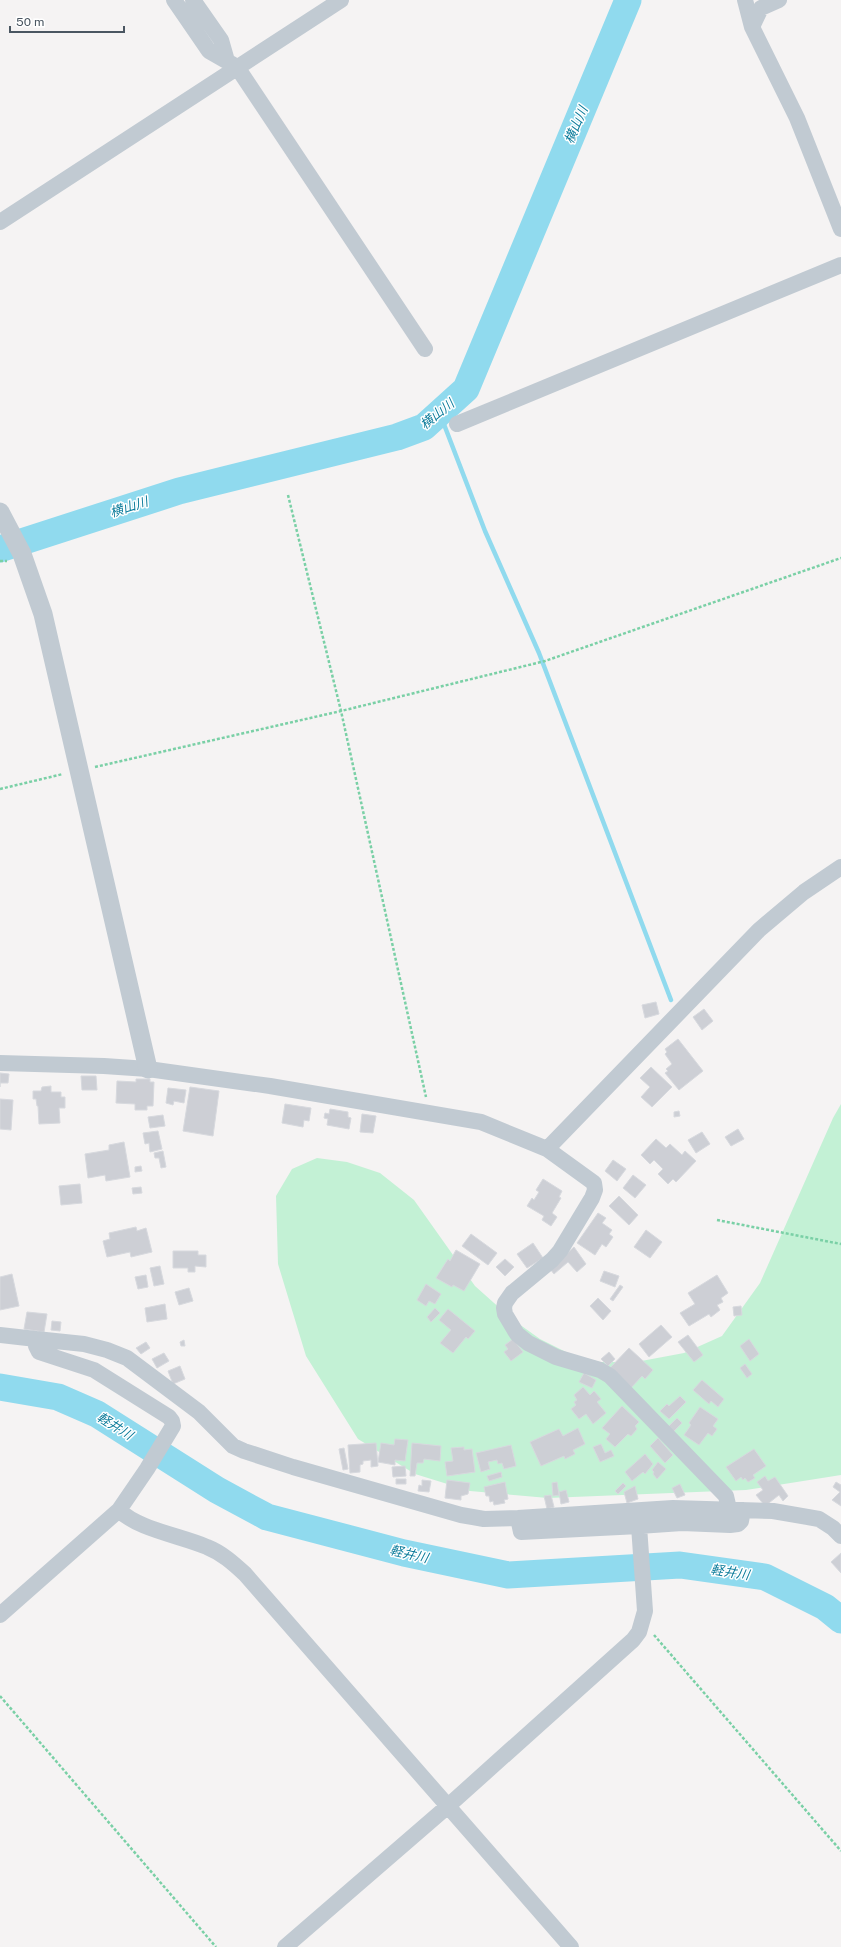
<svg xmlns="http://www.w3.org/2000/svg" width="841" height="1947" font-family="'Public Sans','Noto Sans JP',sans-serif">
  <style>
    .green { fill: #c3f1d5 }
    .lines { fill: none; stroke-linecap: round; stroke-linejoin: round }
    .stream { stroke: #90daee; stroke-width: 4.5 }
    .river { stroke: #90daee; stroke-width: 27 }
    .building { fill: #cdcfd5; stroke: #d7d9de }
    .path { stroke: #7ad0a6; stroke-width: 2.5; stroke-dasharray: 3 2; stroke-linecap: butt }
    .minor { stroke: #c1cad2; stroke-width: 16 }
    .tertiary { stroke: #c1cad2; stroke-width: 19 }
    .labels { text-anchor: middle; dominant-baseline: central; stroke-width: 3; stroke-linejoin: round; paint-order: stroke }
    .water-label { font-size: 13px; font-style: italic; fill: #0c7c9b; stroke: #fff }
  </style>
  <rect width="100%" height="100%" fill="#f5f3f3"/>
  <path class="green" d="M 841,1104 L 841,1475 L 746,1490 L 548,1498 L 470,1491 L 415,1474 L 358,1439 L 306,1356 L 278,1264 L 276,1196 L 292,1169 L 317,1158 L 347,1162 L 380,1173 L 414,1200 L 475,1286 L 512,1319 L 540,1339 L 570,1354 L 600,1362 L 636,1362 L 684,1353 L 722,1336 L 760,1283 L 833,1118 Z"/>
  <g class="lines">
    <path class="stream" d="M 440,414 L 485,531 L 539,653 L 671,1000"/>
    <path class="river" d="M 0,549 L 179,491 L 397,437 L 424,427 L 466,389 L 628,0
      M 0,1387 L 58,1397 L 97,1414 L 217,1490 L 267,1517 L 404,1553 L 508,1575 L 680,1565 L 765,1577 L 825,1607 L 841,1620"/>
  </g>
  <path class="building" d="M 656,1002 L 659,1014 L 645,1018 L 642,1005 Z
    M 704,1009 L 713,1021 L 702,1030 L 693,1017 Z
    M 678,1039 L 703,1071 L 679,1090 L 665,1073 L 668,1071 L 666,1069 L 672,1064 L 665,1054 L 667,1052 L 665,1049 Z
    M 651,1067 L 672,1087 L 652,1107 L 641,1097 L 650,1087 L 640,1078 Z
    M 0,1073 L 9,1074 L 8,1083 L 0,1083 L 0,1087 Z
    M 81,1076 L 96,1076 L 97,1090 L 82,1090 Z
    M 136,1079 L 150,1079 L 150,1082 L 154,1082 L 153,1106 L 147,1106 L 147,1110 L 135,1110 L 135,1104 L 116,1103 L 117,1081 L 136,1082 Z
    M 51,1086 L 51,1092 L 61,1092 L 61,1097 L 65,1097 L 65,1108 L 59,1108 L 60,1123 L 39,1124 L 38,1106 L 37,1106 L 36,1099 L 33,1099 L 33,1091 L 41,1091 L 42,1087 Z
    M 190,1087 L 219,1091 L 213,1136 L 183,1131 Z
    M 168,1088 L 186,1090 L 184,1103 L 174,1101 L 173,1105 L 166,1103 Z
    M 0,1099 L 13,1100 L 11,1130 L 0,1129 Z
    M 285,1104 L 311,1108 L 309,1121 L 304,1120 L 303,1127 L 282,1123 Z
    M 330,1109 L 348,1112 L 348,1117 L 351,1118 L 349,1129 L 327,1125 L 328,1119 L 324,1118 L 325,1113 L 329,1114 Z
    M 679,1111 L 680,1116 L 674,1117 L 674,1112 Z
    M 362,1114 L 376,1116 L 373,1133 L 360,1132 Z
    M 163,1115 L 165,1126 L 150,1128 L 148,1117 Z
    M 738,1129 L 744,1139 L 731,1146 L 725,1137 Z
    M 158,1131 L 162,1149 L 150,1152 L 149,1143 L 145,1144 L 143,1133 Z
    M 702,1132 L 710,1144 L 696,1153 L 688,1140 Z
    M 656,1139 L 666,1148 L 670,1144 L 682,1155 L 685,1151 L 696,1161 L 676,1182 L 673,1179 L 668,1184 L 658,1174 L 663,1169 L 654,1160 L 650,1164 L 641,1155 Z
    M 124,1142 L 130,1177 L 106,1181 L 105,1175 L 88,1178 L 85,1154 L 109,1150 L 109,1145 Z
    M 163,1151 L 166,1167 L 161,1168 L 159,1158 L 155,1158 L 154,1153 Z
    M 613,1160 L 626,1169 L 617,1181 L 605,1171 Z
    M 141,1166 L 142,1171 L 135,1172 L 135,1167 Z
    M 633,1175 L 646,1185 L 635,1198 L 623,1188 Z
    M 543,1179 L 562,1191 L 559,1197 L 561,1198 L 552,1213 L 557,1217 L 551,1226 L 542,1220 L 544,1216 L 527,1206 L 532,1198 L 534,1200 L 539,1192 L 536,1190 Z
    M 80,1184 L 82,1203 L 61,1205 L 59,1186 Z
    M 141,1187 L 142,1193 L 133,1194 L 132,1188 Z
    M 619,1196 L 638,1215 L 629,1225 L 609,1206 Z
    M 598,1213 L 606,1218 L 602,1223 L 612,1230 L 609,1234 L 613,1237 L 606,1247 L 602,1244 L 595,1255 L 577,1243 Z
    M 136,1227 L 137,1231 L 146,1228 L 152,1252 L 131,1257 L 130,1252 L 107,1257 L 103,1241 L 110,1239 L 109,1233 Z
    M 646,1230 L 662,1242 L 650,1258 L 634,1247 Z
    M 471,1234 L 497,1253 L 488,1265 L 462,1246 Z
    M 533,1243 L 543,1258 L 527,1268 L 517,1254 Z
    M 574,1247 L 586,1264 L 577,1272 L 568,1262 L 554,1274 L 550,1269 Z
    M 456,1250 L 480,1264 L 464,1291 L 453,1285 L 452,1287 L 436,1278 L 448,1259 L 450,1261 Z
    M 173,1251 L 198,1251 L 198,1255 L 206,1255 L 206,1267 L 195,1266 L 195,1272 L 188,1272 L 188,1268 L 173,1268 Z
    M 505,1259 L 514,1267 L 505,1276 L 496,1267 Z
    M 160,1266 L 164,1284 L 154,1286 L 150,1268 Z
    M 604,1271 L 619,1276 L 615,1287 L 600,1281 Z
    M 12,1274 L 19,1306 L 0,1310 L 0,1277 Z
    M 146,1275 L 148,1287 L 138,1289 L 135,1277 Z
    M 717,1275 L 728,1293 L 721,1298 L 723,1302 L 717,1305 L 720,1310 L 711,1317 L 709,1314 L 689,1326 L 680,1313 L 695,1304 L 688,1293 Z
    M 426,1284 L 441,1294 L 435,1304 L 429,1301 L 426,1306 L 417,1300 Z
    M 620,1285 L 623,1287 L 613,1301 L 610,1299 Z
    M 189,1288 L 193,1301 L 179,1305 L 175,1292 Z
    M 598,1298 L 611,1311 L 603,1320 L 590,1306 Z
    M 165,1304 L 167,1319 L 147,1322 L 145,1308 Z
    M 741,1306 L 742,1315 L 734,1316 L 733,1307 Z
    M 435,1308 L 440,1313 L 431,1322 L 427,1317 Z
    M 448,1309 L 475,1331 L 468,1339 L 466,1337 L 453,1353 L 440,1343 L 451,1330 L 439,1320 Z
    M 27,1312 L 47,1314 L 44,1332 L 24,1329 Z
    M 52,1321 L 61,1322 L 60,1331 L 51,1330 Z
    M 661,1325 L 672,1337 L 649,1357 L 639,1344 Z
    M 688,1335 L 703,1355 L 694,1362 L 678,1342 Z
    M 513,1339 L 523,1352 L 511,1361 L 504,1352 L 508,1349 L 505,1345 Z
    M 749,1339 L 759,1354 L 750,1361 L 740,1346 Z
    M 184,1340 L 185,1346 L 181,1346 L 180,1342 Z
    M 146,1342 L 150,1348 L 141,1354 L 136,1348 Z
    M 629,1348 L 653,1370 L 645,1379 L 642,1376 L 630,1389 L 609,1369 Z
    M 609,1352 L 615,1359 L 608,1366 L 601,1359 Z
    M 164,1353 L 169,1361 L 157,1368 L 152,1359 Z
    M 745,1364 L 752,1374 L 747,1378 L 740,1368 Z
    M 180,1366 L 185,1379 L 173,1384 L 168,1371 Z
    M 584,1373 L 596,1380 L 592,1388 L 579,1382 Z
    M 702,1380 L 724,1399 L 718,1407 L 711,1401 L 709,1404 L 693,1390 Z
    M 583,1387 L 590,1395 L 594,1391 L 601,1399 L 597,1402 L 606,1413 L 593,1424 L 586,1414 L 579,1419 L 571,1409 L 576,1405 L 574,1402 L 577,1400 L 574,1395 Z
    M 680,1396 L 686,1402 L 669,1419 L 660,1411 L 667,1404 L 669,1406 Z
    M 622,1406 L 639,1422 L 635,1426 L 637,1429 L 631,1436 L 628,1434 L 615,1447 L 606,1439 L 610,1434 L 602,1428 Z
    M 700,1407 L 718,1419 L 713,1426 L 717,1429 L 712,1436 L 708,1433 L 699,1445 L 684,1435 L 691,1425 L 689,1423 Z
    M 677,1418 L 682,1423 L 673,1432 L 668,1427 Z
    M 578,1428 L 585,1444 L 573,1450 L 575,1454 L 565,1459 L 564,1456 L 541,1466 L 530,1442 L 559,1429 L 563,1436 Z
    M 658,1438 L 673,1455 L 665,1463 L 650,1446 Z
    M 395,1439 L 408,1440 L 405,1461 L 395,1460 L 395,1465 L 378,1462 L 381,1443 L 394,1445 Z
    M 376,1443 L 378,1466 L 371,1467 L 371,1460 L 363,1461 L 363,1464 L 360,1465 L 360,1472 L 350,1473 L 348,1445 Z
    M 412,1443 L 441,1446 L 440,1461 L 424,1459 L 423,1463 L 417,1463 L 415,1476 L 410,1476 Z
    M 601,1444 L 605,1453 L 611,1450 L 614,1456 L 600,1462 L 593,1447 Z
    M 511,1445 L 516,1466 L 504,1469 L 502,1463 L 498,1464 L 497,1460 L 488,1462 L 490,1469 L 481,1472 L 476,1453 Z
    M 464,1447 L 464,1450 L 472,1449 L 475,1472 L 447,1476 L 445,1462 L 453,1461 L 451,1448 Z
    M 344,1448 L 348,1469 L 343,1470 L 339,1449 Z
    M 754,1449 L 766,1466 L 753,1475 L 755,1478 L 748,1482 L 745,1478 L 743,1480 L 741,1477 L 736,1481 L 726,1467 Z
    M 645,1454 L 653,1464 L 645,1474 L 643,1472 L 632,1481 L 625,1472 Z
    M 658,1462 L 666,1469 L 657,1479 L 653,1474 L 654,1472 L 652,1470 Z
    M 405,1466 L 406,1476 L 393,1477 L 392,1467 Z
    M 501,1472 L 502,1477 L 489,1481 L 487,1476 Z
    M 765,1476 L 768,1481 L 775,1477 L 788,1496 L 783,1501 L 779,1495 L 765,1506 L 756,1495 L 763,1490 L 757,1482 Z
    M 396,1479 L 406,1479 L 406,1484 L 396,1484 Z
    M 422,1480 L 431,1481 L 429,1492 L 418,1491 L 419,1485 L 422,1486 Z
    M 447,1480 L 470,1483 L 468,1494 L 461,1496 L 461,1500 L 445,1498 Z
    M 505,1482 L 508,1499 L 504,1500 L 505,1503 L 494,1505 L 493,1501 L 490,1502 L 489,1496 L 486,1496 L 484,1487 Z
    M 557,1482 L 559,1495 L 553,1496 L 552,1483 Z
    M 836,1482 L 841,1485 L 841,1506 L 832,1500 L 840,1492 L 833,1487 Z
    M 623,1483 L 626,1486 L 618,1494 L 615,1491 Z
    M 680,1484 L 685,1495 L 677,1498 L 672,1488 Z
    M 635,1486 L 638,1499 L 627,1503 L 624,1492 Z
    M 566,1490 L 569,1502 L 561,1504 L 559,1492 Z
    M 551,1495 L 554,1507 L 547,1509 L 544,1496 Z
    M 841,1553 L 841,1573 L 831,1562 Z"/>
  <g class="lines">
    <path class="path" d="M 288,495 L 341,711 L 426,1097
      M 0,561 L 7,561
      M 95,767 L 341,711 L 545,661 L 841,558
      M 0,789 L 63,774
      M 717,1220 L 841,1244
      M 654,1635 L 841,1851
      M 0,1696 L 216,1947"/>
    <path class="minor" d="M 174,0 L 209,51 L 237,67 L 425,349
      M 193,0 L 221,40 L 227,61
      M 745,0 L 752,27 L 797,118 L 841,229
      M 752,27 L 761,8 L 779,0
      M 0,222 L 341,0
      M 457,424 L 841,265
      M 0,1063 L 104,1066 L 148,1069 L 270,1086 L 481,1122 L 547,1149 L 594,1183 L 595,1190 L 592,1198 L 560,1251 L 552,1260 L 512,1293 L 505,1303 L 504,1308 L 505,1314 L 517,1334 L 528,1343 L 556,1357 L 600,1370 L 610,1376 L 726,1496 L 729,1509
      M 547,1149 L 759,930 L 804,892 L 841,867
      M 0,1335 L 36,1339 L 36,1346 L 39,1352 L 94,1370 L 169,1417 L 172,1421 L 173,1426 L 147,1469 L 119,1510 L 0,1615
      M 36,1339 L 84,1344 L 107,1350 L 127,1358 L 199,1412 L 233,1446 L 244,1451 L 293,1467 L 461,1515 L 484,1519 L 518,1518 L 673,1508 L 773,1511 L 819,1519 L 833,1528 L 841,1536
      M 119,1510 C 137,1529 182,1536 207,1547 C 222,1553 233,1563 245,1574 L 571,1947
      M 518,1518 L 521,1532 L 639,1526
      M 285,1947 L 448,1806 L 633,1640 L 639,1632 L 645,1611 L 639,1526 L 682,1523 L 730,1525 L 738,1524 L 741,1521 L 743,1510"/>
    <path class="tertiary" d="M 0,512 L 22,554 L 43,614 L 148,1069"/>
  </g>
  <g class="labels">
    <g class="water-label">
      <text transform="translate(576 125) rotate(-67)">横山川</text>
      <text transform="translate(437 414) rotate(-39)">横山川</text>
      <text transform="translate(129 507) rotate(-18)">横山川</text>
      <text transform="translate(115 1426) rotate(32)">軽井川</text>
      <text transform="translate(409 1554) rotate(13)">軽井川</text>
      <text transform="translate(730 1572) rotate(9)">軽井川</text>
    </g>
  </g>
  <path d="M10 26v6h114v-6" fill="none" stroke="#4a5661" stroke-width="2"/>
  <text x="16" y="26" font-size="12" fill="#4a5661" stroke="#ffffff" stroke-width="3" paint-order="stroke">50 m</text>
</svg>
